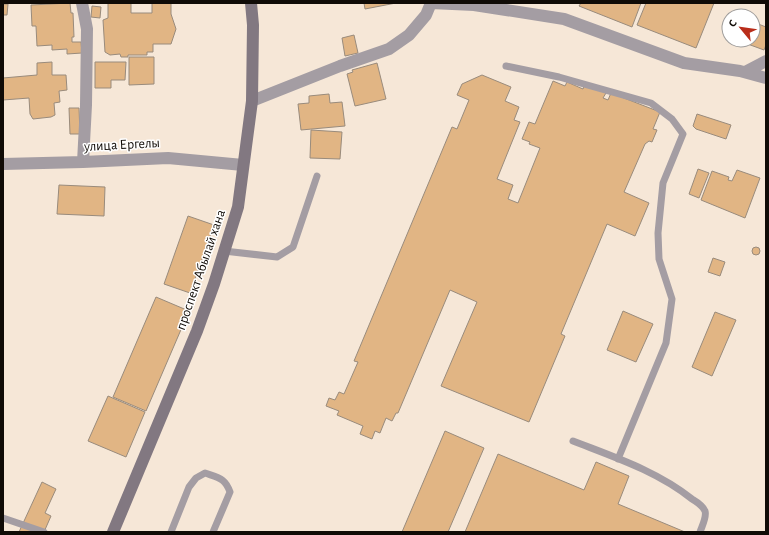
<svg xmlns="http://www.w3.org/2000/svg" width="769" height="535" font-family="'Alegreya Sans',sans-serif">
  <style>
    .building { fill: #e1b584; stroke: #998b7c }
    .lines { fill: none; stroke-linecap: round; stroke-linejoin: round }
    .lane { stroke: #a49da3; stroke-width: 7 }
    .street { stroke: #a49da3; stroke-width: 12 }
    .secondary { stroke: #827881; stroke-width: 12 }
    .labels { text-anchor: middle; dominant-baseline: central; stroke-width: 3; stroke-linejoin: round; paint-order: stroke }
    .street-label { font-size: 14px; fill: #100b06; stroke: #fff }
  </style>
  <rect width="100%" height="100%" fill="#f6e7d7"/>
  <path class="building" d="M 70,3 L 71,13 L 73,13 L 74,37 L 72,37 L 72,42 L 81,42 L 82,53 L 67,54 L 67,49 L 52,50 L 52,45 L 37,46 L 36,26 L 32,26 L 31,5 Z
    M 108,3 L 131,3 L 131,13 L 152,13 L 152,3 L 171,3 L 171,14 L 176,29 L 171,44 L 153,44 L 153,52 L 147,52 L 147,55 L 128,55 L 128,57 L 121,57 L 120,54 L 110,55 L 105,52 L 103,20 L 108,18 Z
    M 364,3 L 396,3 L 365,9 Z
    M 581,3 L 641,3 L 632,27 L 579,6 Z
    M 646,3 L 714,3 L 696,48 L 637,25 Z
    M 3,4 L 8,4 L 7,15 L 3,15 Z
    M 92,6 L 101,7 L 100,18 L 91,17 Z
    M 753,22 L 766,27 L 766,45 L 764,50 L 745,43 L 746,40 L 753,40 Z
    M 354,35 L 358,53 L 345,56 L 342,38 Z
    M 129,57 L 154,57 L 154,84 L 129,85 Z
    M 52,62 L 52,75 L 66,75 L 67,90 L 59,91 L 60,102 L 54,103 L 55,115 L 51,117 L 33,119 L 30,114 L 29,98 L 3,100 L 3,78 L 37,75 L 37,63 Z
    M 95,62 L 126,62 L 125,80 L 111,80 L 111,88 L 95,88 Z
    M 377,63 L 386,99 L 355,106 L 347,74 L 353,72 L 352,70 Z
    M 482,75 L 511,87 L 505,101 L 519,107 L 514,120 L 520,122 L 497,179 L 513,185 L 508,199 L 518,203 L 540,148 L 529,144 L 530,142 L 522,139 L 529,122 L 535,124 L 553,81 L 565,86 L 567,82 L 583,89 L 585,84 L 606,93 L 603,98 L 608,100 L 611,93 L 660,112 L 653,129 L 657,130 L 652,142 L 649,141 L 645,144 L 624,192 L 649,203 L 635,236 L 607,224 L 561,334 L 565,336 L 529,422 L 441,386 L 477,302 L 450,290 L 398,413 L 396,413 L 392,421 L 386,418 L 380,433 L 375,431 L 372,439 L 360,434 L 363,426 L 337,415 L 339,411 L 326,406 L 329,398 L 335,400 L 339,392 L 344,394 L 358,362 L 354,361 L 452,127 L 457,129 L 469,100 L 457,95 L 462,84 Z
    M 329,94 L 330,103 L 342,102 L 345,126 L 301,130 L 298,104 L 309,103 L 309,96 Z
    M 69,108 L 79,108 L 80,134 L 70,134 Z
    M 697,114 L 731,125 L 726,139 L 696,129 L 693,126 Z
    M 311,130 L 342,132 L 340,159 L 310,158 Z
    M 698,169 L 709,173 L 699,198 L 689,194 Z
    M 737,170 L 760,178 L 745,218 L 701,200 L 712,171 L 729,177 L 728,180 L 732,181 Z
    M 59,185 L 105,187 L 104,216 L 57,214 Z
    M 188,216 L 214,225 L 190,293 L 164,284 Z
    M752 251a4 4 0 1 1 8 0a4 4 0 1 1-8 0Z
    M 713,258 L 725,262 L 720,276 L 708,272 Z
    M 156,297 L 189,311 L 146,411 L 113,397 Z
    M 623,311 L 653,324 L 636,362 L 607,350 Z
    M 715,312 L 736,320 L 712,376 L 692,367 Z
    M 108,396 L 145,412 L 126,457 L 88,441 Z
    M 445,431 L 484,448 L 448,532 L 402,532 Z
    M 498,454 L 584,490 L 596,462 L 629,476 L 618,504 L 685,532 L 465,532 Z
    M 42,482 L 56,489 L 45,513 L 51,516 L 44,532 L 19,532 Z"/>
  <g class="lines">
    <path class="lane" d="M 506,66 L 559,77 L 651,103 L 672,119 L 683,134 L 663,183 L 658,233 L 659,259 L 672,299 L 666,343 L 618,459
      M 224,251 L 277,257 L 293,247 L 317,176
      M 573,441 C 614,457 657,471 692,499 C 697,502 703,506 705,511 C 707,517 702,526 700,532
      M 3,518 L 44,532
      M 171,532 L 189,487 L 196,478 L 205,473 C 219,478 225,478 230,492 L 213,532"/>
    <path class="street" d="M 82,3 L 87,29 L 86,105 L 83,162
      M 431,3 L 474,5 L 564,19 L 684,63 L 740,71 L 766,78
      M 745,72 L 766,61
      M 252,101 L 340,66 L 389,49 L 409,35 L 426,15 L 431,3
      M 3,164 L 83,162 L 168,158 L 243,165"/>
    <path class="secondary" d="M 113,532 L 197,331 L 214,284 L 238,207 L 252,101 L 253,25 L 251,3"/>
  </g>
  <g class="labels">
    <g class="street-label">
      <text transform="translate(122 145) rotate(-3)">улица Ергелы</text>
      <text transform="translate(201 270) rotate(-71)">проспект Абылай хана</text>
    </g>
  </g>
  <rect width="769" height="535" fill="none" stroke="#100b06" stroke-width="8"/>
  <g transform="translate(741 28) rotate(299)"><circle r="19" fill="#ffffff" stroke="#9f9d9b"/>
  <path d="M0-3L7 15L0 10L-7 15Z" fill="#b92d1a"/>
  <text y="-6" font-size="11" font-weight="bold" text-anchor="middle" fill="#100b06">С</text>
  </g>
</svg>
